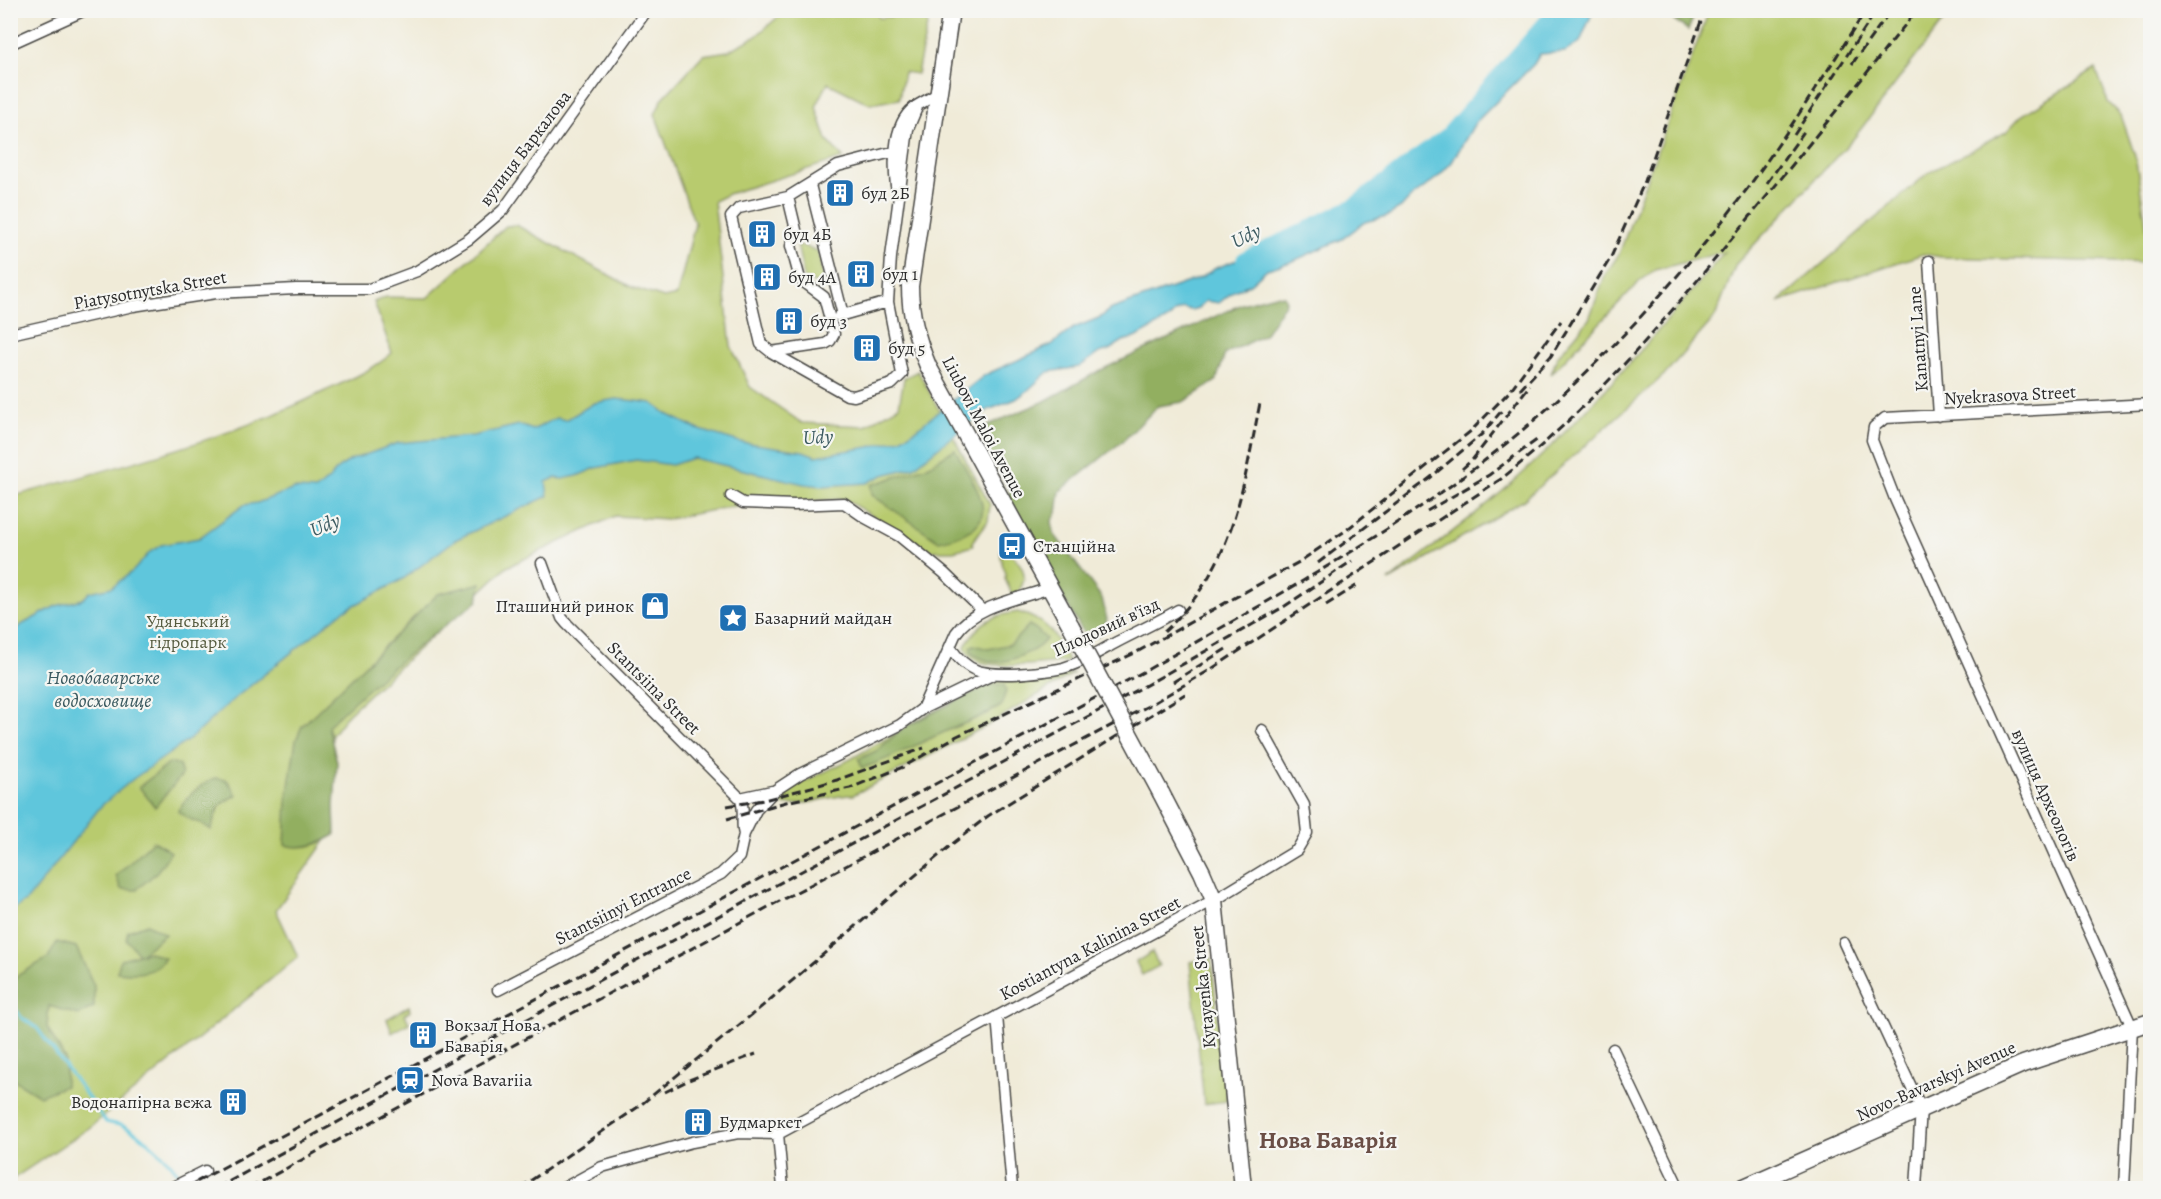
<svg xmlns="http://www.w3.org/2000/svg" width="2161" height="1199" font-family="Alegreya,serif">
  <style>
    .green { fill: #b8cb6e; stroke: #727b4c; stroke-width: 1.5 }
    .forest { fill: #92af61; stroke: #5e6d46; stroke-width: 1.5 }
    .water { fill: #5fc6dc; stroke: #457884; stroke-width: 1.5 }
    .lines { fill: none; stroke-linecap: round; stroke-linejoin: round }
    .stream { stroke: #5fc6dc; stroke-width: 3 }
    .river { stroke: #5fc6dc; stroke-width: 16 }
    .minor-casing { stroke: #494845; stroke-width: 13 }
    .primary-casing { stroke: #494845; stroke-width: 19 }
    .minor { stroke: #fff; stroke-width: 10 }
    .primary { stroke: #fff; stroke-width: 16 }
    .rail { stroke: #2b2b2b; stroke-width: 3; stroke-dasharray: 9 4.5; stroke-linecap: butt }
    .primary-bridge-casing { stroke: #494845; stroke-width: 19; stroke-linecap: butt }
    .primary-bridge { stroke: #fff; stroke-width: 16 }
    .labels { text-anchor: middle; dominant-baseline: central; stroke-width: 4.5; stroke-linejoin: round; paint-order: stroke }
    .street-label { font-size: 18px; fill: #2b2b2b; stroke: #f6f6f2 }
    .poi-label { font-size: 18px; fill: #2b2b2b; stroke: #f6f6f2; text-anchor: start }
    .park-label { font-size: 18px; fill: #555b3f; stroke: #f6f6f2 }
    .water-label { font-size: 20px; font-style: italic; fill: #3b5a60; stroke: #f6f6f2 }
    .district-label { font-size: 24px; font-weight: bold; fill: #6a4e46; stroke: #f6f6f2 }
  </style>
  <rect width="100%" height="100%" fill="#f6f6f2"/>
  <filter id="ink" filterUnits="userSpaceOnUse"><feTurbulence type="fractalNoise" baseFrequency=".0167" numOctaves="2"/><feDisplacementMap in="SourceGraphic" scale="12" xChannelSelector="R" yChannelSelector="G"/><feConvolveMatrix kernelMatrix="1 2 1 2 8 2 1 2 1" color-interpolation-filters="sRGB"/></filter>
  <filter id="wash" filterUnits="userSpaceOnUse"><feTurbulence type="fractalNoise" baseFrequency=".008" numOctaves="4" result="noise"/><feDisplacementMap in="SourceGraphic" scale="24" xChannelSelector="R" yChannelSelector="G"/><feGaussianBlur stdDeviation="1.35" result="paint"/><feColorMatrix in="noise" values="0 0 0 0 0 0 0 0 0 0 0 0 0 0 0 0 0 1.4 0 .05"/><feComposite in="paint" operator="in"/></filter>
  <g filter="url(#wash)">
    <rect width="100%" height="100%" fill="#f0ebd8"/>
    <path class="green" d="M 785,11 L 876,11 L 879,18 L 904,15 L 928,21 L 917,74 L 904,72 L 899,99 L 870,104 L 828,83 L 816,107 L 827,140 L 843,158 L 728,194 L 714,201 L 731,346 L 750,387 L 802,423 L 865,426 L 899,406 L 904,378 L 918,371 L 990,505 L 988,521 L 972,542 L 973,546 L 953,551 L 932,551 L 844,499 L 739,505 L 668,519 L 615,516 L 507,567 L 348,714 L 332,735 L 328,837 L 276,910 L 298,957 L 89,1128 L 11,1180 L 11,497 C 117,466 226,441 325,391 C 349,380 373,370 392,353 L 374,302 L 386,297 L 427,298 L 506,226 L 516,225 L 633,288 L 664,298 L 677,295 L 695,224 L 655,114 L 663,98 L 703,55 L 728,51 L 755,37 Z
      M 1709,11 L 1951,11 L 1854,138 L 1736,264 L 1715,317 L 1664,375 L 1524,500 L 1389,581 C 1441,540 1497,500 1544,453 C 1608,390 1668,321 1724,252 L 1655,270 L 1639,282 L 1551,374 L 1557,357 L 1589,319 L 1605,275 L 1619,254 Z
      M 2096,69 L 2108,102 L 2121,115 L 2135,156 L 2150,249 L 2150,263 L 1941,257 L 1923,254 L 1778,302 L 1928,173 L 2006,132 L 2021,116 Z
      M 797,244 L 818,251 L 825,288 L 804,278 Z
      M 1002,542 C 1006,545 1008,549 1011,553 C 1024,567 1030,577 1016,595 L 1013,596 L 1005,579 L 1006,573 C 1001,564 1000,552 1002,542 Z
      M 1018,612 C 1048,621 1055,633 1068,661 C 1047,663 983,673 969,655 C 967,653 965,648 965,646 C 978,623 991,615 1018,612 Z
      M 1074,673 L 988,725 L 853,795 C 827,795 798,810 774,803 L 781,793 L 851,759 L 926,715 L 1000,679 L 1033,680 Z
      M 1152,952 L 1159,966 L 1142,975 L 1136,962 Z
      M 1211,958 L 1227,1101 L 1204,1104 L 1190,962 Z
      M 409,1006 L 410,1011 L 405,1014 L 409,1023 L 392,1033 L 387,1019 Z"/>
    <path class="forest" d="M 1661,11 L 1696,11 L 1688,30 Z
      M 1275,295 L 1284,296 L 1286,302 L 1264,335 L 1225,354 L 1216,381 L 1183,402 L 1158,406 L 1124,440 L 1060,491 L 1057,513 L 1052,521 L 1054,534 L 1102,598 L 1107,620 L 1098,636 L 1087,639 L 1007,500 L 1010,491 L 980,435 L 988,425 L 1043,402 L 1101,370 L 1242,304 Z
      M 955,449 C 977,492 1011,527 939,541 L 872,495 L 871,485 L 926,467 Z
      M 481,583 L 478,601 C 425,639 374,681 328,726 L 337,762 L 334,806 L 335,835 C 320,844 303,851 285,845 L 287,799 L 296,740 L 302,726 L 438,594 Z
      M 1029,625 L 1036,629 L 1046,639 C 1040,648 1033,650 1023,655 C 1003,664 992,665 972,654 L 970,647 L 974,645 L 988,649 L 1011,644 Z
      M 1004,684 L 1006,691 L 1001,706 C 981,718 959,725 938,735 C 913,746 888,760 862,768 L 859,759 L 876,751 L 905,727 L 987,685 Z
      M 170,763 L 179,765 L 182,775 L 155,807 L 139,787 Z
      M 215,778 L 227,780 L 237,795 C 217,804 217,809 211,830 C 199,820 189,822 178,811 C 188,795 198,786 215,778 Z
      M 153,841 L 171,852 L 156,873 L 136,890 L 121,889 L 116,876 Z
      M 147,924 L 165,934 L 141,954 L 150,952 L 165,958 C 152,975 137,974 117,972 L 121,959 L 139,954 L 126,939 L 128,931 Z
      M 57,942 L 76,947 L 94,986 L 94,1007 L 78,1015 L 49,1006 L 47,1027 L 65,1059 L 65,1086 L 40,1096 L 11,1078 L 11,982 L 20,974 L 48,958 Z"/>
    <path class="water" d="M 1557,11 L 1593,11 L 1580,42 L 1565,52 L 1540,54 L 1534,64 L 1475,123 L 1452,162 L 1438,177 L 1409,199 L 1401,208 L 1387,216 L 1365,222 L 1342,239 L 1291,262 L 1267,269 L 1250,284 L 1234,291 L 1219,303 L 1206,301 L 1198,308 L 1191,310 L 1183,308 L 1175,312 L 1169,319 L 1137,337 L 1123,341 L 1109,350 L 1099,353 L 1079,367 L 1048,372 L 1027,391 L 1016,399 L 988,410 L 949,439 L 914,467 L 883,475 L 867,483 L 823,486 L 804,484 L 693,458 L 672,465 L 636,460 L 596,468 L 577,476 L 562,479 L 555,478 L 546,482 L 548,496 L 455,540 L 403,579 L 342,612 L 229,703 L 190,739 L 133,779 L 101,806 L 28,899 L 11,911 L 10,633 L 23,624 L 56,606 L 83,599 L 90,592 L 112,587 L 134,570 L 150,552 L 161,545 L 199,538 L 244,505 L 257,503 L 294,489 L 316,490 L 330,478 L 338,468 L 351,460 L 398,443 L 473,436 L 519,425 L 533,430 L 556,418 L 566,420 L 594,403 L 616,399 L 636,401 L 652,403 L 667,414 L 697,429 L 740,442 L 803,451 L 816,456 L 869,447 L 901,439 L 914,431 L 985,375 L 1051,345 L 1074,328 L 1101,317 L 1109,310 L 1200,278 L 1216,268 L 1296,237 L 1393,179 L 1432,150 L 1476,111 L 1536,39 Z"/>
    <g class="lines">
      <path class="stream" d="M 10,1002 L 22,1018 L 37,1028 L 106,1122 C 112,1124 120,1124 125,1127 C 144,1135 172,1162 182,1179"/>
      <path class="river" d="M 1244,260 L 1354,206 L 1447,136 L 1557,10"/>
    </g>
  </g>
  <g filter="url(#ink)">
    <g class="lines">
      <g class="minor-casing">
        <path id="minor" d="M 10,44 L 85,10
          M 810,185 L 843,315
          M 896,186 C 893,160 893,119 918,105
          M 788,197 L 838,166 L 896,151
          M 1929,261 L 1939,416
          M 839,316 L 888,302
          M 10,334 L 133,306 L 216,293 L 296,289 L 369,289 L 417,271 L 469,239 L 503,210 L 647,10
          M 771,352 L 825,344 L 830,341 L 834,334 L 824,297 L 800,279 L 791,246 L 796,230 L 788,197 L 739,208 L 731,217 L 761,344 L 771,352 L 847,395 L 854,396 L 892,384 L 902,374 L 888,302 L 891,257 L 908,129 L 918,105 L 939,93
          M 731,496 L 743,503 L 794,505 L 844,503 L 864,517 L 899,536 L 944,573 L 983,611
          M 542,563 L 562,618 L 567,624 L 740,798 L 772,791
          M 950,647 C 968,674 983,674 1013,674 C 1030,673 1046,672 1063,668 C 1082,663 1100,651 1117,642 C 1138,631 1158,622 1178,610
          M 922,709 L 992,675
          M 740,798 C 746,810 740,822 744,834
          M 1844,943 L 1921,1108 L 1916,1188
          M 498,990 L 721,874 L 739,857 L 744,834 L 756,810 L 774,791 L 800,774 L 900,725 L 922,709 L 956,633 C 975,605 1019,599 1050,588
          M 997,1016 L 1012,1188
          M 1613,1049 L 1679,1188
          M 778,1134 L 1223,895 L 1297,850 L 1307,833 L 1304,805 L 1262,730
          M 778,1134 L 783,1188
          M 171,1188 L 205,1171
          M 564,1188 L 602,1167 L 692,1142 L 738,1133 L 778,1134
          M 2124,1188 L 2132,1027 L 1895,499 L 1872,440 L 1874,427 L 1885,418 L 2150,404"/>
      </g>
      <g class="primary-casing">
        <path id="primary" d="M 951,10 L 910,286 C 910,315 917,340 928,366 L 1071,626
          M 1161,793 L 1202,872 L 1214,900 L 1243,1188
          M 1742,1188 L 2023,1064 L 2150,1022"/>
      </g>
      <use href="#minor" class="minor"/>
      <use href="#primary" class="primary"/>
      <path class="rail" d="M 1852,64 L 1891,10
        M 1794,135 L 1877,10
        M 1767,183 L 1805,130
        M 1520,390 L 1551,356 L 1611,257 L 1645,181 L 1705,10
        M 1462,469 L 1473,459 L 1530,385
        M 1427,511 L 1489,475 L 1538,439
        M 1318,563 L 1430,478 L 1482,434 L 1504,408
        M 1326,605 L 1359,584
        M 1164,632 C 1234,567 1242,492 1260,403
        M 1173,682 L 1226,649
        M 727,806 L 764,800 L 837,780 L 924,748
        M 727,819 L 786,802 L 850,788 L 903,767 L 957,736 L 1135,653 L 1299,562 L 1345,531 L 1471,431 L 1509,392 L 1561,321
        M 665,1092 L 689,1080 L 756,1054
        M 185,1188 L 1145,671 C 1259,606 1375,544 1480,464 C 1578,390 1674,287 1747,189 C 1789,131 1828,70 1866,10
        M 217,1188 L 435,1069 L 1141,688 L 1285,606 L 1352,561
        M 250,1188 L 772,905 L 1148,706 L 1210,670 L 1501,479 C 1592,408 1666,319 1739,230 C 1799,157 1858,84 1917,10
        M 520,1188 L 638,1107 L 765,1004 L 951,845 L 988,816 L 1185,694"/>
      <g class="primary-bridge-casing">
        <path id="primary-bridge" d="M 1071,626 L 1161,793"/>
      </g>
      <use href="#primary-bridge" class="primary-bridge"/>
    </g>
  </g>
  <defs>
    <g id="building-square" transform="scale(1.5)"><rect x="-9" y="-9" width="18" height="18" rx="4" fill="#1f6fb2" stroke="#f6f6f2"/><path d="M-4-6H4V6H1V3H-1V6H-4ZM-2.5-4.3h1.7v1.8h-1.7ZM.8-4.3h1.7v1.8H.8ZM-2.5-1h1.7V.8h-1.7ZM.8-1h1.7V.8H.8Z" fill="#fff"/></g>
    <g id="bus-square" transform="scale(1.5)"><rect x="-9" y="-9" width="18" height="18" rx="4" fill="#1f6fb2" stroke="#f6f6f2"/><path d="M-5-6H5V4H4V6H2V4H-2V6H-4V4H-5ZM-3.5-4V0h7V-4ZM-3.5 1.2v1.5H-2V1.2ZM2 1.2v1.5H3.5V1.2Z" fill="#fff"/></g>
    <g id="shop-square" transform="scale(1.5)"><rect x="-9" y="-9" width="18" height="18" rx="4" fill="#1f6fb2" stroke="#f6f6f2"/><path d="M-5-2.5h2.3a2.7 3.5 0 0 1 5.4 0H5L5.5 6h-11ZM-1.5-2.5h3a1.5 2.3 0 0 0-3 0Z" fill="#fff"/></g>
    <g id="sight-square" transform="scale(1.5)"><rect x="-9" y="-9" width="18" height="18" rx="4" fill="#1f6fb2" stroke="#f6f6f2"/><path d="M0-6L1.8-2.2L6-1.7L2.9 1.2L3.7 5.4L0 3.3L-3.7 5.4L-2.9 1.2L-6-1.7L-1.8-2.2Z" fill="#fff"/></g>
    <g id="station-square" transform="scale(1.5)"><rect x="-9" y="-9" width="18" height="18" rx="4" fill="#1f6fb2" stroke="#f6f6f2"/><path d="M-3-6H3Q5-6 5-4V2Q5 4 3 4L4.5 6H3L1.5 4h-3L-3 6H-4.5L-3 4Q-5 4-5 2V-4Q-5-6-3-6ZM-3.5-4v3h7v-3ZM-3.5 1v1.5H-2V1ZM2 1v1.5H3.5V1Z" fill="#fff"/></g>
  </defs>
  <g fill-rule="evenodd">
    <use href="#building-square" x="840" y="193"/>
    <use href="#building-square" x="762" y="234"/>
    <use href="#building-square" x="861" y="274"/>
    <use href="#building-square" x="767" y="277"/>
    <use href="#building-square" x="789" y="321"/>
    <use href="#building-square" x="867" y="348"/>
    <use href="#bus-square" x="1012" y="546"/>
    <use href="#shop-square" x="655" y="606"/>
    <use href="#sight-square" x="733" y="618"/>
    <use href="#building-square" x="423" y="1035"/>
    <use href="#station-square" x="410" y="1080"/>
    <use href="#building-square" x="233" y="1102"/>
    <use href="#building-square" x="698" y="1122"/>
  </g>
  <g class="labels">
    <g class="street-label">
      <text transform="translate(525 148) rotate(-53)">вулиця Баркалова</text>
      <text transform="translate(150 290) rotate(-10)">Piatysotnytska Street</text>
      <text transform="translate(1918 339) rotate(-94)">Kanatnyi Lane</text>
      <text transform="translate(2010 395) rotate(-3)">Nyekrasova Street</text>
      <text transform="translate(984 427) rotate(62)">Liubovi Maloi Avenue</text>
      <text transform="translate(1106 627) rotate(-25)">Плодовий в'їзд</text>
      <text transform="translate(654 688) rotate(45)">Stantsiina Street</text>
      <text transform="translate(2046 795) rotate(66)">вулиця Археологів</text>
      <text transform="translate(623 906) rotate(-27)">Stantsiinyi Entrance</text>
      <text transform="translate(1090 948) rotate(-28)">Kostiantyna Kalinina Street</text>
      <text transform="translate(1203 987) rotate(-96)">Kytayenka Street</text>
      <text transform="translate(1936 1081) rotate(-24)">Novo-Bavarskyi Avenue</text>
    </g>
    <g class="poi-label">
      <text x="861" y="193">буд 2Б</text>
      <text x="783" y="234">буд 4Б</text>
      <text x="882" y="274">буд 1</text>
      <text x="788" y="277">буд 4А</text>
      <text x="810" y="321">буд 3</text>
      <text x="888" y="348">буд 5</text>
      <text x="1033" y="546">Станційна</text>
      <text x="634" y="606" text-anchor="end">Пташиний ринок</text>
      <text x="754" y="618">Базарний майдан</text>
      <text x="444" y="1025">Вокзал Нова<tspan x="444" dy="21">Баварія</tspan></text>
      <text x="431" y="1080">Nova Bavarіia</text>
      <text x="212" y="1102" text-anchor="end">Водонапірна вежа</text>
      <text x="719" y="1122">Будмаркет</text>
    </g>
    <g class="park-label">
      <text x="188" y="621">Удянський<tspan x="188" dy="21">гідропарк</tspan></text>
    </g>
    <g class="water-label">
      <text transform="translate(1246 236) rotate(-26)">Udy</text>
      <text transform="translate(818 437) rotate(-2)">Udy</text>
      <text transform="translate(325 525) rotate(-22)">Udy</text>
      <text x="103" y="677">Новобаварське<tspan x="103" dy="23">водосховище</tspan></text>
    </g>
    <g class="district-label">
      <text x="1328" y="1140">Нова Баварія</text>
    </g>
  </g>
  <rect width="2161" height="1199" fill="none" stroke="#f6f6f2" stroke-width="36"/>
</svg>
